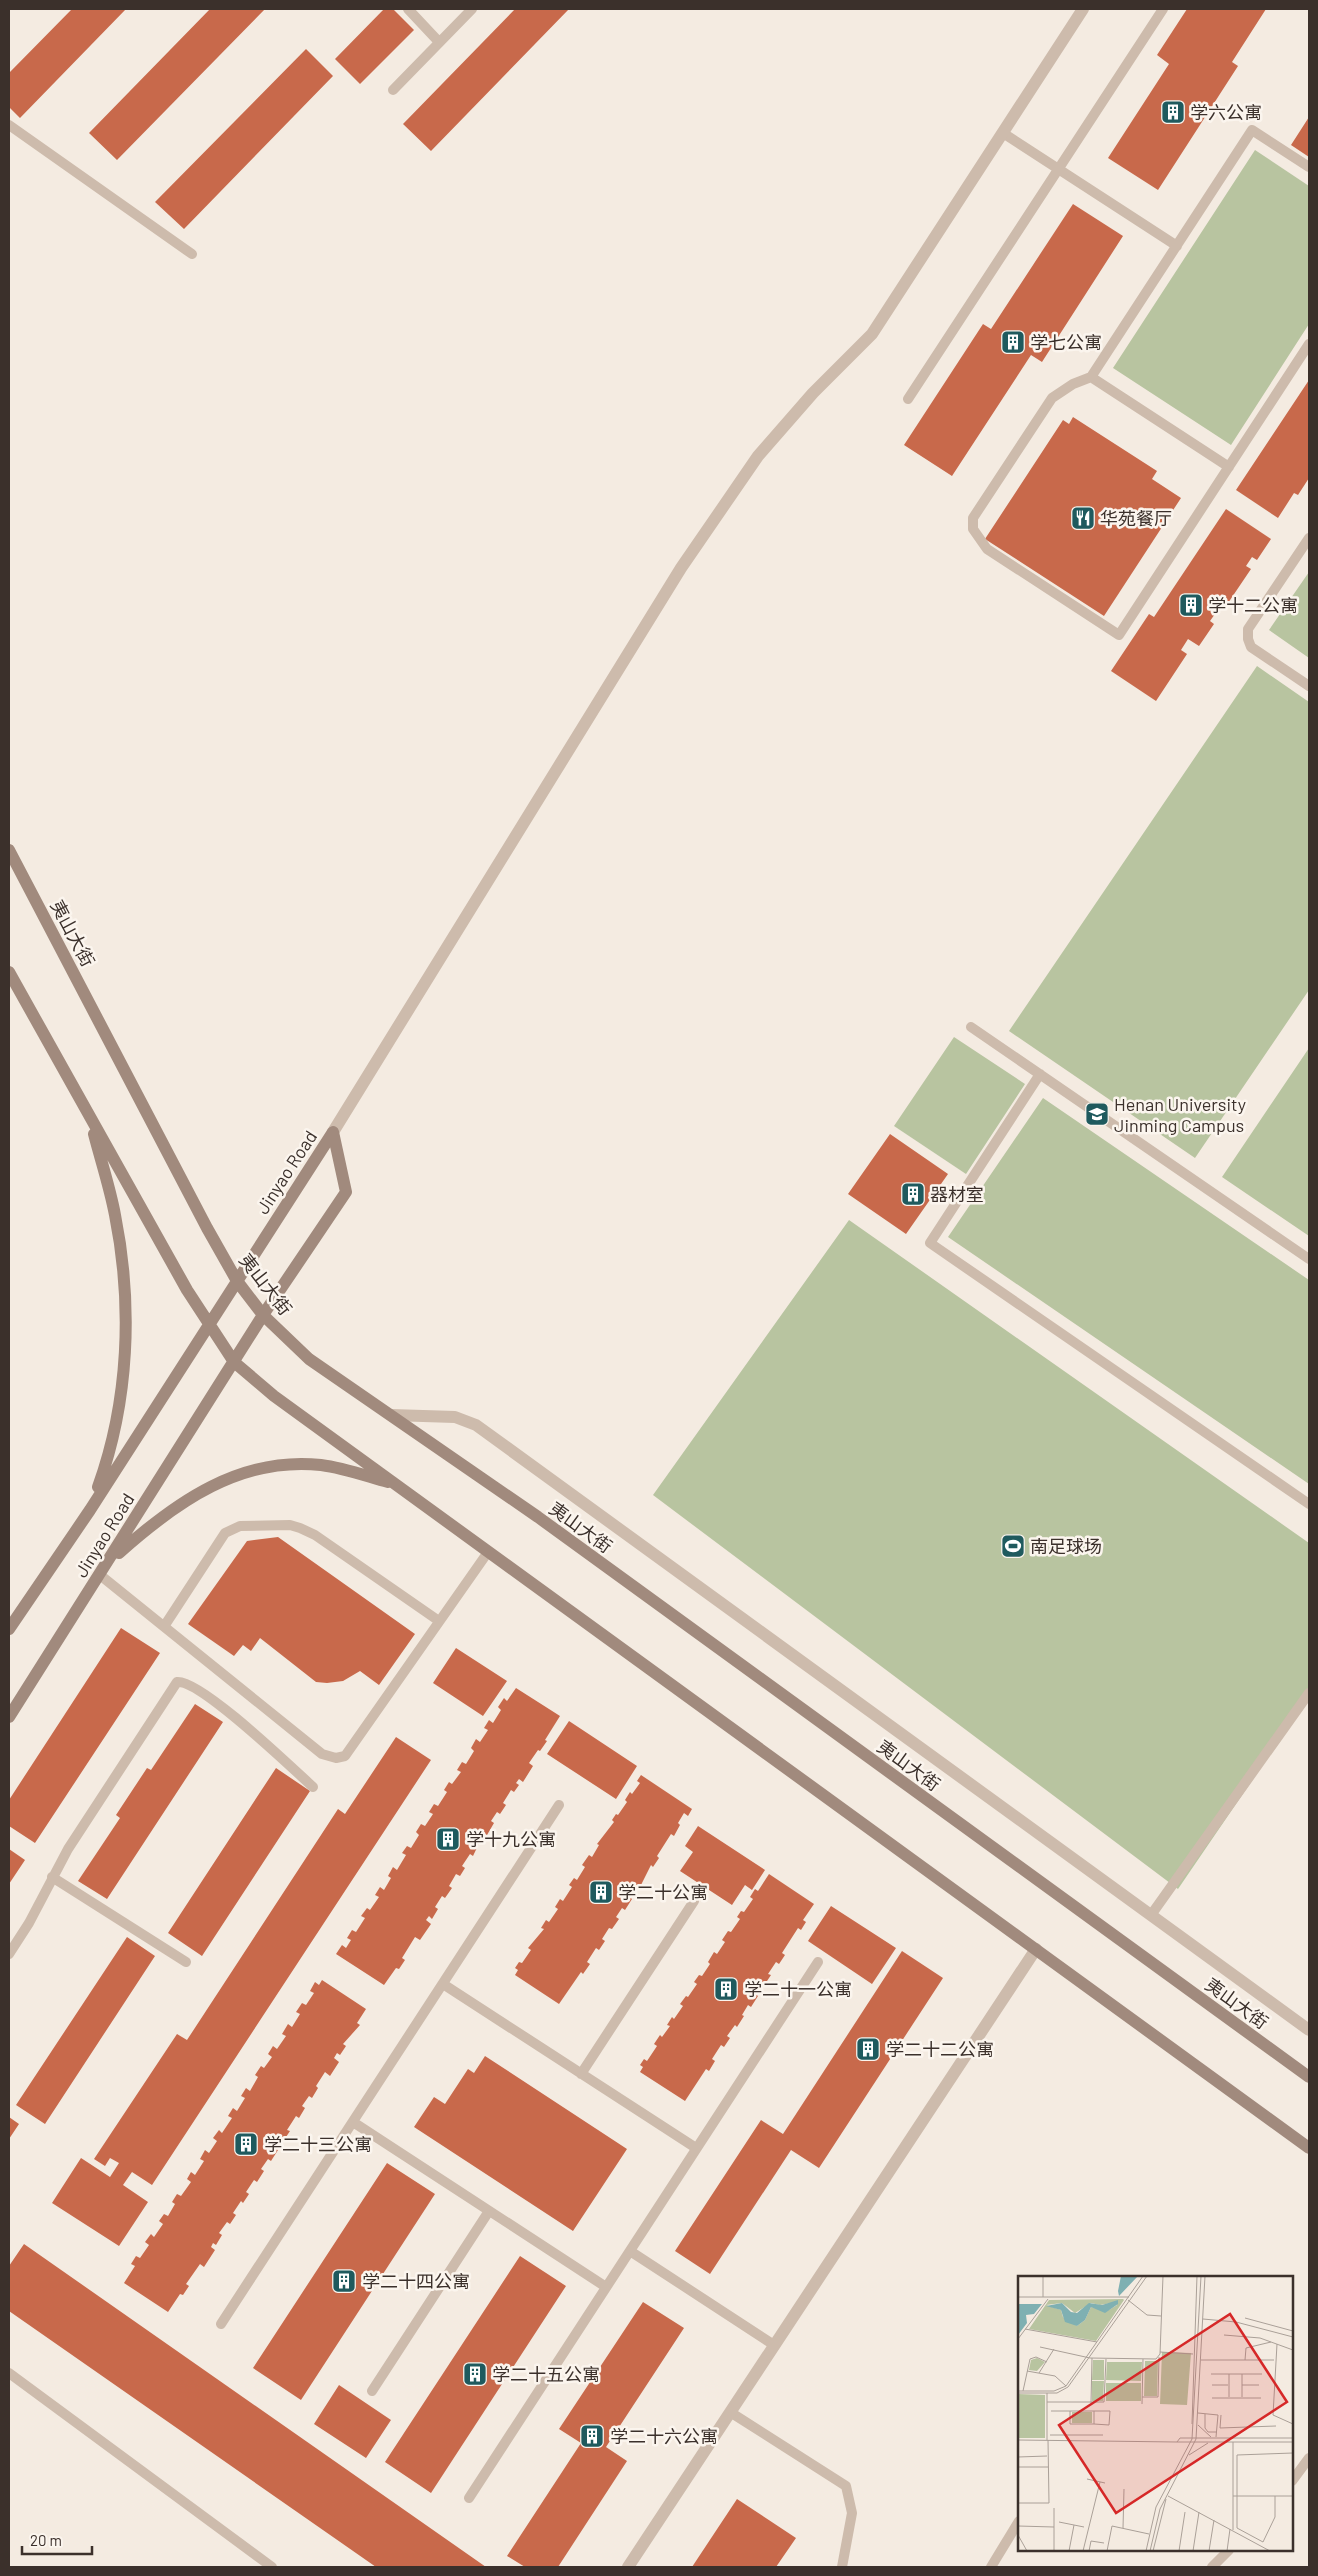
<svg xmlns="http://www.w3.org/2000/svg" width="1318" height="2576" font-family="Barlow,'Noto Sans SC',sans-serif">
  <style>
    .grass { fill: #b8c4a0 }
    .building { fill: #c8694b }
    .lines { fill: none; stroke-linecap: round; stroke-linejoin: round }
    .lane { stroke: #cdbbac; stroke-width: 10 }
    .street { stroke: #cdbbac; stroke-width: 12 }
    .secondary { stroke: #a18a7d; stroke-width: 12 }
    .labels { text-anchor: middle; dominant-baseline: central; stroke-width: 5; stroke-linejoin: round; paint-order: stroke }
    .poi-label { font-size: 18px; fill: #3b302b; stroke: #fbf5ee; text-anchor: start }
    .street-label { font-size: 18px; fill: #3b302b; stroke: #fbf5ee }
    .inset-road { fill: none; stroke: #aaa098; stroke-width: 1 }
    .view { fill: #d62828; fill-opacity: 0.15; stroke: #d62828; stroke-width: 2.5 }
    .inset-edge { fill: none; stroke: #3b302b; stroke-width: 2.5 }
  </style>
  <rect width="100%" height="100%" fill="#f4ebe1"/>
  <path class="grass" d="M 1255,150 L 1309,186 L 1309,324 L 1231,445 L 1113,368 Z
    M 1309,572 L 1309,658 L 1269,630 Z
    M 1257,666 L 1309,702 L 1309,990 L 1195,1158 L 1009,1031 Z
    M 954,1037 L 1025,1084 L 966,1174 L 894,1126 Z
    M 1309,1048 L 1309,1236 L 1222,1177 Z
    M 1043,1098 L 1309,1280 L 1309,1484 L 948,1237 Z
    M 849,1220 L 1309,1543 L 1309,1697 L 1178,1889 L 653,1495 Z"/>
  <path class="building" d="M 72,9 L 126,9 L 20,118 L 9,107 L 9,73 Z
    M 210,9 L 265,9 L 117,160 L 89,133 Z
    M 384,9 L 393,9 L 414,30 L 360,84 L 335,59 Z
    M 515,9 L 569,9 L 431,151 L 403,124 Z
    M 1187,9 L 1266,9 L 1232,62 L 1238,66 L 1158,190 L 1108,158 L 1169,64 L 1157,55 Z
    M 306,49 L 333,76 L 184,229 L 155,202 Z
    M 1309,117 L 1309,157 L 1291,145 Z
    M 1073,204 L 1123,236 L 1042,362 L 1031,355 L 952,476 L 904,445 L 983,324 L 991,329 Z
    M 1309,380 L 1309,478 L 1298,495 L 1294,493 L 1278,518 L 1236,490 Z
    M 1073,417 L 1157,471 L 1152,479 L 1181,498 L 1104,616 L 985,539 L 1063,420 L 1069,424 Z
    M 1226,509 L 1271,539 L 1257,560 L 1252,557 L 1246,566 L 1251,569 L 1226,606 L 1222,604 L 1210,621 L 1214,624 L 1199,646 L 1188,639 L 1181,650 L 1187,654 L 1156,701 L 1111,671 L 1149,614 L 1154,617 Z
    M 890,1134 L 948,1174 L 906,1234 L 848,1194 Z
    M 278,1537 L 415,1634 L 379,1685 L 360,1671 L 343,1681 L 327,1683 L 316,1682 L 260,1638 L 251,1651 L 243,1645 L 234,1656 L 188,1624 L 247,1541 Z
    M 121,1628 L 160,1653 L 35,1843 L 9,1826 L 9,1800 Z
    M 456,1648 L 507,1681 L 483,1716 L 433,1683 Z
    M 516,1688 L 560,1716 L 545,1740 L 547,1741 L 540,1751 L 538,1750 L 529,1763 L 533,1766 L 523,1782 L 519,1779 L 516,1783 L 519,1785 L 514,1792 L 511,1790 L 503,1803 L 506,1805 L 500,1814 L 497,1812 L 491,1821 L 494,1823 L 487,1835 L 484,1833 L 473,1856 L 470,1854 L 462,1866 L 465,1868 L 460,1876 L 456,1874 L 449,1886 L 452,1888 L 445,1898 L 442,1896 L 435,1907 L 438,1909 L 432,1919 L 429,1916 L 426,1920 L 431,1924 L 420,1940 L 415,1937 L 402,1958 L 405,1960 L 399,1969 L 396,1968 L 384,1985 L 336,1954 L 342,1945 L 346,1948 L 351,1940 L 347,1938 L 352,1930 L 356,1932 L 365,1918 L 361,1916 L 367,1908 L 370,1910 L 379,1897 L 375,1895 L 380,1887 L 384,1890 L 391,1878 L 388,1876 L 393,1867 L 397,1870 L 406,1855 L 402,1853 L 407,1846 L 411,1848 L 419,1835 L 416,1832 L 421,1824 L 425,1826 L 433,1814 L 429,1812 L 434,1804 L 438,1806 L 447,1792 L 444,1790 L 449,1782 L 452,1784 L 461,1772 L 457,1770 L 462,1762 L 466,1764 L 474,1751 L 471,1748 L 476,1739 L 480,1742 L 488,1730 L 484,1728 L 489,1720 L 493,1723 L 501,1710 L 498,1707 L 504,1698 L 507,1701 Z
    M 195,1704 L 223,1722 L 107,1899 L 78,1881 L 120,1818 L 116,1815 L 147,1768 L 151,1770 Z
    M 569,1721 L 637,1766 L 616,1799 L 547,1754 Z
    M 396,1737 L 431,1760 L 152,2185 L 132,2172 L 123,2185 L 148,2202 L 119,2246 L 52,2203 L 81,2158 L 110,2177 L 119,2163 L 110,2158 L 105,2166 L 94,2159 L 177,2034 L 187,2040 L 338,1809 L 345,1814 Z
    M 276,1768 L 310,1791 L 202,1956 L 168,1933 Z
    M 641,1775 L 692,1809 L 688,1816 L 684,1813 L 678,1823 L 680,1825 L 674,1836 L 671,1834 L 657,1856 L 659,1858 L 653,1867 L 651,1865 L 640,1887 L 637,1885 L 629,1897 L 632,1899 L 625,1910 L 622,1908 L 616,1917 L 619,1919 L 612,1929 L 609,1928 L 602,1939 L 605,1941 L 599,1950 L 596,1948 L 587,1962 L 590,1964 L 583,1974 L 581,1972 L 559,2004 L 515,1975 L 518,1970 L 515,1968 L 519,1962 L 522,1963 L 531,1950 L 528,1948 L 544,1929 L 541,1928 L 546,1920 L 549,1922 L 558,1909 L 555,1907 L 560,1899 L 563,1901 L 572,1887 L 569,1885 L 574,1878 L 577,1880 L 585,1867 L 582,1865 L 589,1855 L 592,1857 L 599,1845 L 597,1844 L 614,1822 L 612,1820 L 616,1814 L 618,1815 L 627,1802 L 625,1800 L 630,1792 L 632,1794 L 640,1783 L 637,1781 Z
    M 698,1826 L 765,1870 L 752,1890 L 745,1885 L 732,1905 L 680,1871 L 693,1852 L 685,1846 Z
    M 9,1849 L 25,1860 L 9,1884 Z
    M 769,1874 L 814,1904 L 803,1920 L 806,1922 L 801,1930 L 798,1928 L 782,1953 L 785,1955 L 779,1964 L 776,1962 L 768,1974 L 771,1975 L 765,1984 L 762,1983 L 755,1994 L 758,1996 L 751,2007 L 748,2005 L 742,2015 L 744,2016 L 737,2027 L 735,2025 L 727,2036 L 730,2038 L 724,2047 L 721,2045 L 712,2059 L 715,2061 L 709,2071 L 706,2069 L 685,2101 L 640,2072 L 643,2067 L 640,2065 L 644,2059 L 647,2061 L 657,2046 L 654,2044 L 660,2035 L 662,2037 L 670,2026 L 667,2025 L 672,2017 L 674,2019 L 683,2006 L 680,2004 L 686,1996 L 688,1997 L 697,1984 L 694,1982 L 699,1975 L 702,1976 L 710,1964 L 708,1962 L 714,1952 L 717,1954 L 725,1942 L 722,1940 L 728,1931 L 731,1932 L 740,1919 L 737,1917 L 741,1911 L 744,1912 L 753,1899 L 750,1897 L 755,1889 L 758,1891 Z
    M 831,1906 L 896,1948 L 872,1984 L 808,1941 Z
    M 127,1937 L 155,1956 L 45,2124 L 16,2105 Z
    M 902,1951 L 943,1978 L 819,2168 L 791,2150 L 710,2274 L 675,2251 L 761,2120 L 783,2134 Z
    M 322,1980 L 366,2009 L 357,2023 L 360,2025 L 343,2044 L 346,2046 L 340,2055 L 337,2053 L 334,2058 L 339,2062 L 330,2076 L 325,2072 L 316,2086 L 318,2088 L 312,2098 L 309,2096 L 302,2106 L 305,2108 L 299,2118 L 296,2116 L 287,2130 L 290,2131 L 284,2140 L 281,2138 L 275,2148 L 278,2150 L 271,2161 L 268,2159 L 261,2169 L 264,2171 L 257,2182 L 254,2180 L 246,2192 L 249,2194 L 243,2203 L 241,2201 L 233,2213 L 236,2215 L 230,2224 L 227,2222 L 219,2233 L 222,2235 L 216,2245 L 213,2243 L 211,2247 L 215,2250 L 204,2267 L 200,2264 L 186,2284 L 189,2286 L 183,2295 L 180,2294 L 168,2312 L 124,2283 L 135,2266 L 131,2264 L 136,2256 L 140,2258 L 149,2245 L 145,2242 L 151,2234 L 154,2237 L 163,2224 L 159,2221 L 164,2214 L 168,2216 L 175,2204 L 172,2202 L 177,2194 L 181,2196 L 191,2182 L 187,2179 L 191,2172 L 195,2175 L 204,2161 L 200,2159 L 205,2150 L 209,2153 L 217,2141 L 213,2138 L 219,2130 L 222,2133 L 232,2118 L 228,2116 L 233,2108 L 237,2111 L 245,2098 L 241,2096 L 246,2088 L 250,2091 L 258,2077 L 255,2075 L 261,2066 L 264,2068 L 272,2057 L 268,2054 L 273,2046 L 277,2049 L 286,2036 L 282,2034 L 288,2024 L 292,2027 L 300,2014 L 296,2012 L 302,2003 L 306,2005 L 314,1993 L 310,1991 L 315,1982 L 319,1985 Z
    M 485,2056 L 627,2149 L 573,2231 L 414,2127 L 434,2097 L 445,2104 L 468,2069 L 474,2073 Z
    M 9,2117 L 19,2124 L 9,2139 Z
    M 387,2163 L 435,2194 L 301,2400 L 253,2368 Z
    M 24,2244 L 486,2567 L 376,2567 L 9,2311 L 9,2266 Z
    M 520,2256 L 566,2286 L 431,2493 L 385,2462 Z
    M 643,2302 L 684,2328 L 606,2447 L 627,2461 L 558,2567 L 525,2567 L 507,2556 L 581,2443 L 559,2429 Z
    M 339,2385 L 391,2420 L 366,2458 L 314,2424 Z
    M 737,2499 L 796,2538 L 776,2567 L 692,2567 Z"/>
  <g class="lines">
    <path class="lane" d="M 408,9 L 439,42
      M 393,90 L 472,9
      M 9,125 L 192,254
      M 1003,133 L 1177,246
      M 1091,377 L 1073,384 L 1052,398 L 973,518 L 973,529 L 987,549 L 1119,635 L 1309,344
      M 908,399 L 1163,9
      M 1229,467 L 1091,377 L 1252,130 L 1309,167
      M 1309,538 L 1248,629 L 1248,639 L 1251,647 L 1309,686
      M 971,1027 L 1309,1259
      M 1040,1074 L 930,1243 L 1309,1504
      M 100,1575 L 322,1754 L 336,1758 L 345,1756 L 488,1552
      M 165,1625 L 225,1533 L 240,1526 L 290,1525 L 300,1528 L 315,1535 L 439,1621
      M 52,1877 L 186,1962
      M 1151,1915 L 1309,1693
      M 9,1954 L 29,1923 L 68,1849 L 177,1682 C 200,1679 292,1768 313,1787
      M 443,1984 L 696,2148
      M 581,2074 L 694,1901
      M 353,2122 L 606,2287
      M 630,2251 L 774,2345
      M 221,2324 L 559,1805
      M 9,2373 L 272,2567
      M 372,2391 L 489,2211
      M 730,2412 L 846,2486 L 852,2513 L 842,2567
      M 1292,2481 L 1309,2458
      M 469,2498 L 818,1962
      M 991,2567 L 1019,2521
      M 1212,2567 L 1229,2550"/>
    <path class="street" d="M 333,1132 L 681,568 L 758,456 L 813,393 L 872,334 L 1083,9
      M 391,1415 L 455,1417 L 476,1425 L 1309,2030
      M 628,2567 L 1036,1949"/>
    <path class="secondary" d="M 9,850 L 207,1228 L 237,1281 L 263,1315 L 309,1359 L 538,1517 L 1309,2077
      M 9,972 L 187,1290 L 234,1362 L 274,1396 L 1309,2148
      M 94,1134 C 101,1161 110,1188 115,1215 C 133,1305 129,1401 98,1487
      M 119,1553 C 176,1502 241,1456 321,1465 C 344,1468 366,1476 388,1482
      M 9,1629 L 90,1510 L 333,1132
      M 9,1717 L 263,1315 L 346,1192 L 333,1132"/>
  </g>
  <defs>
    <g id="building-square" transform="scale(1.25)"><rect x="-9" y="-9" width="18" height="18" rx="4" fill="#1f5a5e" stroke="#fbf5ee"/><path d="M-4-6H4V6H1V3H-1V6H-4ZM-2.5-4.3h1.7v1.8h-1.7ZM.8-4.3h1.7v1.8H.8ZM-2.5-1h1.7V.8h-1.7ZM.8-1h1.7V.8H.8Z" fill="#fff"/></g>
    <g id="restaurant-square" transform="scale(1.25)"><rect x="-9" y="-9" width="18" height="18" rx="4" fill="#1f5a5e" stroke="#fbf5ee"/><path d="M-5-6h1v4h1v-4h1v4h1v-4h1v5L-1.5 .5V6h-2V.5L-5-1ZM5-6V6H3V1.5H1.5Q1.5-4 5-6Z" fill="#fff"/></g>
    <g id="university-square" transform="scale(1.25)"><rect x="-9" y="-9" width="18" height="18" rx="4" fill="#1f5a5e" stroke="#fbf5ee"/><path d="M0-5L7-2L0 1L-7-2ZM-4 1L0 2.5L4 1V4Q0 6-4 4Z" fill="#fff"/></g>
    <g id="stadium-square" transform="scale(1.25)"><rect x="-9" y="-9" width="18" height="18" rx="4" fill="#1f5a5e" stroke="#fbf5ee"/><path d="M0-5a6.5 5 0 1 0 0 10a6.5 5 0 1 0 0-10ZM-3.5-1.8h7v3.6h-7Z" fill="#fff"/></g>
  </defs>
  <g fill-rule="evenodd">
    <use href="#building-square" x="1173" y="112"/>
    <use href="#building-square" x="1013" y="342"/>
    <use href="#restaurant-square" x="1083" y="518"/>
    <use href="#building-square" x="1191" y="605"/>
    <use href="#university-square" x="1097" y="1114"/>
    <use href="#building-square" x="913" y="1194"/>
    <use href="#stadium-square" x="1013" y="1546"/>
    <use href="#building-square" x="448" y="1839"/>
    <use href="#building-square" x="601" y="1892"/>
    <use href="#building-square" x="726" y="1989"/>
    <use href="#building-square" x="868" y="2049"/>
    <use href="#building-square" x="246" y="2144"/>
    <use href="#building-square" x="344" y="2281"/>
    <use href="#building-square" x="475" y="2374"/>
    <use href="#building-square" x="592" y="2436"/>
  </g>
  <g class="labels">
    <g class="poi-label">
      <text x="1190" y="112">学六公寓</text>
      <text x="1030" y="342">学七公寓</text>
      <text x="1100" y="518">华苑餐厅</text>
      <text x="1208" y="605">学十二公寓</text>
      <text x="1114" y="1104">Henan University<tspan x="1114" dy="21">Jinming Campus</tspan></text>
      <text x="930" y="1194">器材室</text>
      <text x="1030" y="1546">南足球场</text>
      <text x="466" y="1839">学十九公寓</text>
      <text x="618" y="1892">学二十公寓</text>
      <text x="744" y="1989">学二十一公寓</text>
      <text x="886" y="2049">学二十二公寓</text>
      <text x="264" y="2144">学二十三公寓</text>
      <text x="362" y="2281">学二十四公寓</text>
      <text x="492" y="2374">学二十五公寓</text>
      <text x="610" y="2436">学二十六公寓</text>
    </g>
    <g class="street-label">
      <text transform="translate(73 933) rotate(62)">夷山大街</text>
      <text transform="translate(286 1172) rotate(-57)">Jinyao Road</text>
      <text transform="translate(266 1284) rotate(52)">夷山大街</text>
      <text transform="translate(581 1527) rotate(36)">夷山大街</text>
      <text transform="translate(104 1535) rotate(-58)">Jinyao Road</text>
      <text transform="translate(909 1765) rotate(36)">夷山大街</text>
      <text transform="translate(1237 2003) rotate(36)">夷山大街</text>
    </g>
  </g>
  <g transform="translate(1018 2276)">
    <rect width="275" height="275" fill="#f4ebe1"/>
    <path d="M 31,24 L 105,23 L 106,24 L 78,65 L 11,53 ZM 99,26 L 99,29 L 91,34 L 73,31 L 67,44 L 59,50 L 45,41 L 43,34 L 28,29 L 44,27 L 57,37 L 73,27 L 82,29 ZM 144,76 L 173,77 L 169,129 L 142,128 ZM 19,82 L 27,86 L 19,95 L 11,94 L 13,84 ZM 75,84 L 86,84 L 86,104 L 74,104 ZM 127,85 L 140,85 L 139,120 L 126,120 ZM 89,86 L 124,86 L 123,105 L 88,104 ZM 74,105 L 86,105 L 85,125 L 74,125 ZM 88,107 L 123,107 L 123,125 L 88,125 ZM 0,118 L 27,119 L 27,162 L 0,162 ZM 54,136 L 74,136 L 74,147 L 54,147 Z" fill="#b8c4a0" fill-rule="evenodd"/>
    <path d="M 103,0 L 120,0 L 101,20 L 100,15 ZM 100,24 L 100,28 L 87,37 L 73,31 L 67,44 L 59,50 L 47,46 L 43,34 L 28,30 L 44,27 L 53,36 L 59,37 L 71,27 L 84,29 ZM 0,28 L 24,28 L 16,38 L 8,39 L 9,47 L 0,59 Z" fill="#7fb0b2"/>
    <path class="inset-road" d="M 25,0 L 25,21M 0,21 L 111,21M 110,24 L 129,39 L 143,40M 227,42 L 275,55M 185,43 L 218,46 L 275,61M 7,53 L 79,66M 206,59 L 242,62 L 275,74M 0,63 L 30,23M 259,68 L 255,139 L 275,148M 22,71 L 72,82 L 138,83 L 142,78 L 145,0M 142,76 L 175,78M 183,84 L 256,84M 227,84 L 228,72 L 253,66M 9,95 L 37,100 L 48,110M 21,97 L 36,73M 193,98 L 244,98M 194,109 L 210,109M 224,109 L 241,109M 0,115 L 36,115 L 48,110 L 125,0M 5,115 L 12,83 L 18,81 L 29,86M 0,117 L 39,117 L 50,111 L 129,0M 29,117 L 29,164M 124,121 L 140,121 L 141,81M 211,121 L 211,98M 224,121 L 224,98M 194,122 L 243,122M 29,126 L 86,126 L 88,83M 73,127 L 74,82M 124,128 L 125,83M 33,135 L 92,135 L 91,149 L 76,148M 52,135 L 52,148 L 76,148 L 76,135M 180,137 L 200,139 L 198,161M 187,138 L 187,152 L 190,156 L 199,156M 203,139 L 202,152 L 258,150M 174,148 L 179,0M 180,149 L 193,161M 32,159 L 85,159M 0,164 L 159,166M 159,166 L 162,162 L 275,162M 159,166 L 275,166M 171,179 L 190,167M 0,181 L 29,180M 0,191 L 30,191M 69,203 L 87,207M 150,220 L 252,275M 215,220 L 275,220M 0,227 L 31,227 L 30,164M 36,232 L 36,275M 41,246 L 66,251M 0,250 L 36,251M 105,252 L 106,213M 215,254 L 215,166M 0,259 L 9,275M 245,266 L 219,252 L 219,179 L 275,177M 245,266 L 257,241 L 257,220M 51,275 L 56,249M 65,275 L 82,206M 71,275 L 73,265 L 86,267M 89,275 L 94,250 L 131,258M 128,275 L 138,231 L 174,163 L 183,0M 132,275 L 142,233 L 178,163 L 187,0M 135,275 L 148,223M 161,275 L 167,236M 175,275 L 181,236M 191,275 L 196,244M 209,275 L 212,253"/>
    <path class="view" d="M 212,38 L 269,126 L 98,237 L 41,149 Z"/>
    <rect width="275" height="275" class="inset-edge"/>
  </g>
  <rect width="1318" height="2576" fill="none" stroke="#3b302b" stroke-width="20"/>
  <path d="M22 2546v8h70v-8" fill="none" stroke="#3b302b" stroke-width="2.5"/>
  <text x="30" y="2546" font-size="15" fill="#3b302b" stroke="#fbf5ee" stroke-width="4" paint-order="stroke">20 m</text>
</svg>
